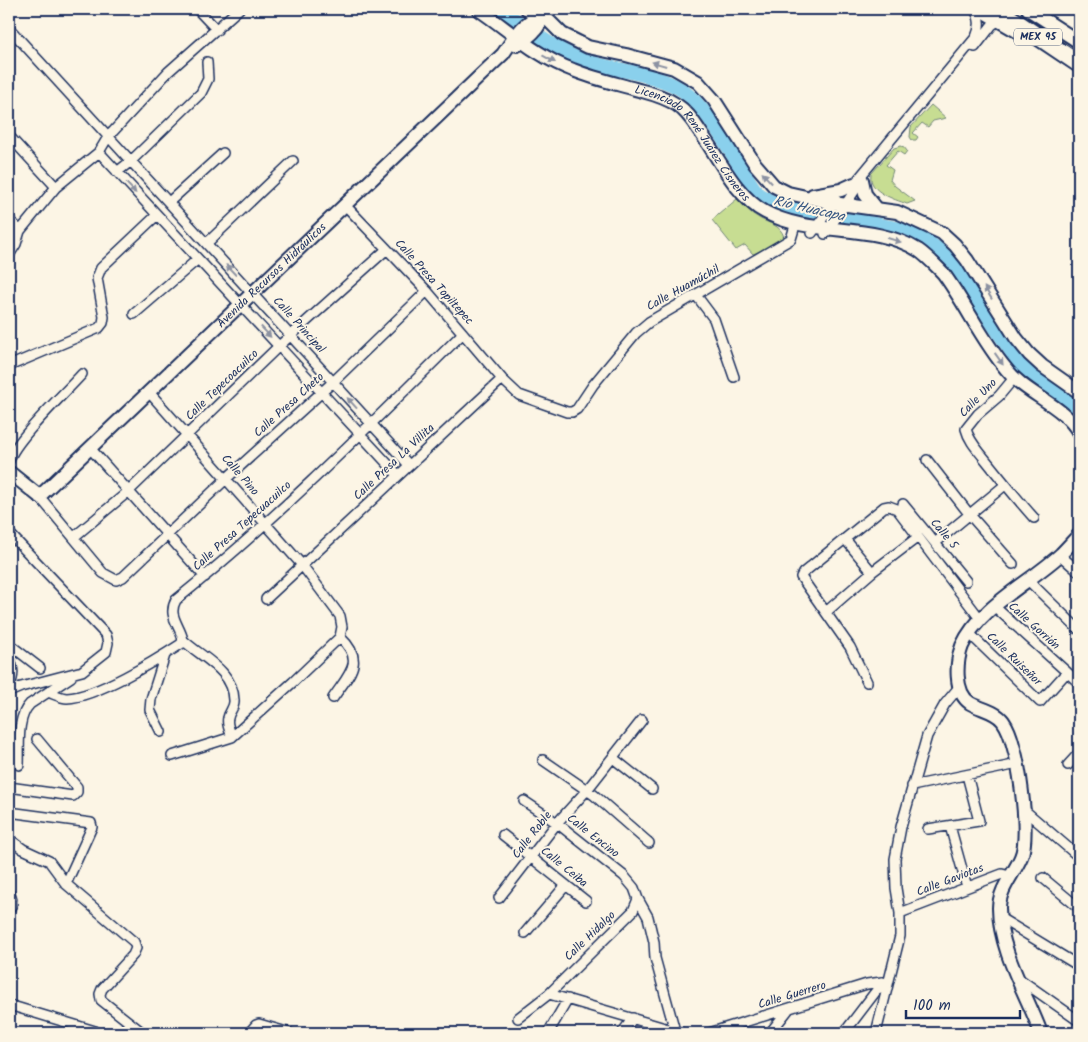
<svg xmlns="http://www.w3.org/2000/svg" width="1088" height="1042" font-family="Kalam,sans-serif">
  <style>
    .green { fill: #c7dd92; stroke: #718678 }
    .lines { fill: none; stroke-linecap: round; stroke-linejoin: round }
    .river { stroke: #8ad0ec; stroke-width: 14 }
    .street-casing { stroke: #1b2f5e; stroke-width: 12 }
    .secondary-casing { stroke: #1b2f5e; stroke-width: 16 }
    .highway-casing { stroke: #1b2f5e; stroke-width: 20 }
    .street { stroke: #fcf5e5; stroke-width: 9 }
    .secondary { stroke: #fcf5e5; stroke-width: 12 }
    .highway { stroke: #fcf5e5; stroke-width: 16 }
    .oneway { fill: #8c92a2 }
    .labels { text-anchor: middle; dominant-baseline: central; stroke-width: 4; stroke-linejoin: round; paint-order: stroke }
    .shield { fill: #fcf5e5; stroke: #5e6a86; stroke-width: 1 }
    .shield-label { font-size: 11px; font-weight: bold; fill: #1b2f5e }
    .street-label { font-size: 12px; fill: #1b2f5e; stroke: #fcf5e5 }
    .water-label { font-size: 14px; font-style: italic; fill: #375782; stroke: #fcf5e5 }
  </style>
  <rect width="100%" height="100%" fill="#fcf5e5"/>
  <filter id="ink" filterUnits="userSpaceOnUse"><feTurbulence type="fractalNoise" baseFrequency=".02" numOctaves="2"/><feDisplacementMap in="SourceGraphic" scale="10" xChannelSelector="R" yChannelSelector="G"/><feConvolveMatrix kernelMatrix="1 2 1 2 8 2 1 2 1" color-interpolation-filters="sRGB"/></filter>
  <g filter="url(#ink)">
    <path class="green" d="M 931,105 L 946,118 L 933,121 L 928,127 L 922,123 L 913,133 L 918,137 L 916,140 L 912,140 L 910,137 L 911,127 Z
      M 901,146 L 904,147 L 907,151 L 904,155 L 898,151 L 886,165 L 893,170 L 890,180 L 895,186 L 915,201 L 907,204 C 894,199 868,192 871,174 L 894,148 Z
      M 737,199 C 744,206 750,213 759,218 C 769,224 780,224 784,237 L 764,250 L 753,254 L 745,245 L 736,250 L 712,220 Z"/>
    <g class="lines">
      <path class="river" d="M 500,9 C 524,25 549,46 577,58 C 607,70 655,72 682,90 C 711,110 736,164 758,194 L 772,202 L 790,208 L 905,230 L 923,238 L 939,250 L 951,261 L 1019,363 L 1033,377 L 1073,405 L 1079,411"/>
      <g class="street-casing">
        <path id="street" d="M 197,9 L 217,30
          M 9,28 L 409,465
          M 975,47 L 992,25 L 998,21
          M 9,136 L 56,187
          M 99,152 L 398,475
          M 117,172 L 131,161 L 201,93 L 208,79 L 207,62
          M 855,183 L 976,37 C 981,26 980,19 975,9
          M 169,202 L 223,153
          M 345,205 L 427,291 L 502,379 L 519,395 L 567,412 L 572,412 L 577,409 L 593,385 L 636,333 L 649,322 L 791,239 L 794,229
          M 9,219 L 20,231
          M 812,233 L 836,200
          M 825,234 L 860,183
          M 207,243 L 293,161
          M 9,255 L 16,244 L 20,231 L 56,187 L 99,152 L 108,137 L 168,72 L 239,9
          M 696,295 L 714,319 L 734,377
          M 134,314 L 198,259
          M 9,366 L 99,328 L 103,323 L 104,317 L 97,278 L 101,268 L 157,215
          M 1014,378 L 999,396 L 978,414 L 966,429 C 969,441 978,450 985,459 C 1001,479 1017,499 1034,518
          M 148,391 L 302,565 L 340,616 L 342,627 L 340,637 L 293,682 L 232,737 L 172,756
          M 90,448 L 205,577
          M 927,460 L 970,515 L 1013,564
          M 9,461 C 14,441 66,392 82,374
          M 39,496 L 103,573 L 116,580 L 123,577 L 227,478 L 333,382 L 427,291
          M 903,504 L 966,581
          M 9,533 L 106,635 L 108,643 L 106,652 L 82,671 L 21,687 L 9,692
          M 74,537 L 129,491 L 279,346 L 387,249
          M 845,539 L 872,572
          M 935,543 L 1005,485
          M 1060,555 L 1079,572
          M 1028,580 L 1079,630
          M 266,599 L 502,379
          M 995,607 L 1079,683
          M 826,612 L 872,572 L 918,537
          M 970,634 L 1040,702 L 1067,672
          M 183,640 C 202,658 233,670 234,700 C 235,708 229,711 228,718 C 226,724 230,731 232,737
          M 9,644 L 40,668
          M 9,656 C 13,668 15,675 9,686
          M 867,682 L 850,647 L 801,577 L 803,573 L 884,507 L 889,506 L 897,509 L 981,620
          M 48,692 C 54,694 61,698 67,698 C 96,697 155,661 181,644 L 183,640 C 180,625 167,616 176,600 C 278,518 370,425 463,333
          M 333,698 C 349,674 366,661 340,637
          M 161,732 L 150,710 L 151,699 L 165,655
          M 613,758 L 652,789
          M 543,760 L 594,795 L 649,843
          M 19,765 C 20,746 16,718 30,704 L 71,677
          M 1068,765 L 1079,753
          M 912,786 L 1018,764
          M 9,787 L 73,796 L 77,792 L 77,787 L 37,739
          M 524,801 L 557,823 L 624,876 L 634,888 L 638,899 L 648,917 L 654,942 L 655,958 L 675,1031
          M 1023,809 L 1079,857
          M 9,812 L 91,823 L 92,827 L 66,884
          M 950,826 L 967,887
          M 928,829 L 979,821 L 967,775
          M 503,835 L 586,901
          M 9,839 L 23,849 L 49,861 L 66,884 L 134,942 L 136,948 L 133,955 L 102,989 L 100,994 L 101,1000 L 143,1033
          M 1043,878 L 1079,908
          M 9,893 C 13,900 13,904 9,910
          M 499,898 L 557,823 L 587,790 L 642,720
          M 900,913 L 1002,874 L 1010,876
          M 1000,918 L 1079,966
          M 525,933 L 566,885
          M 1018,978 L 1079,1021
          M 549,994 L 682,1033
          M 9,1005 L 95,1031 L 98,1033
          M 518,1018 L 549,994 L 633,911 L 638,899
          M 122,1033 L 129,1023
          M 249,1033 L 256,1025 L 259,1024 L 290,1033
          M 548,1033 L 568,999
          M 622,1033 L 633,1018
          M 709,1033 L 867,984 L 882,982
          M 770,1033 L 788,1010
          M 844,1033 L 883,982
          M 876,1033 L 900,936 L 900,913 L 896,888 L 895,859 L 901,827 L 927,736 L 945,704 L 960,686"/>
      </g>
      <g class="secondary-casing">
        <g id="secondary">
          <path id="s1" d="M 478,9 C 509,30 537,57 573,70 C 593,78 614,83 635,89 C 649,93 664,96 677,105 C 688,112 694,123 701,133 C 719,159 737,197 765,212 C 811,237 873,222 918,250 C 928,257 935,265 943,273 C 966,304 982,341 1007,370 C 1027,395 1064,405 1079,433"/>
          <path d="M 527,9 L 543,15 L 562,34 L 588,47 L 626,55 L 674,68 L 698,82 L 714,100 L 755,164 L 774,186 L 788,193 L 833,203 L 897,212 L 942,233 L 955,245 L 967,260 L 1016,338 L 1029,354 L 1042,366 L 1079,392"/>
          <path d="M 979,9 L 1022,34"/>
          <path d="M 1028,9 L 1079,42"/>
          <path d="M 517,45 C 529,37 540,29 543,15"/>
          <path d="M 862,180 L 865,194 L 877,209"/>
          <path d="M 813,195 L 841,190 L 854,184"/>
          <path id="s2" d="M 9,472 L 39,496 L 43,493 L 503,54 C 514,38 524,20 543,15"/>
          <path d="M 1041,1033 C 1027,995 999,950 999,908 C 999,889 1014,874 1021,857 C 1030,836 1020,768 1013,745 C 1011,737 1008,728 1003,721 C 996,711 980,709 970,703 C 954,692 956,662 962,646 C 979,607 1031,582 1061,554 C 1067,548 1073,541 1079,535"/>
        </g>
      </g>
      <g class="highway-casing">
        <path id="highway" d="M 997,9 L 1079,64"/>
      </g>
      <use href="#street" class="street"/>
      <use href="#secondary" class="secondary"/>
      <use href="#highway" class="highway"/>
    </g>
    <defs><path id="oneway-solid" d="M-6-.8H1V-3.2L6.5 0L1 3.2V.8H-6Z" transform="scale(1.25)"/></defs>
    <g class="oneway">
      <use href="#oneway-solid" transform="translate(549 59) rotate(29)"/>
      <use href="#oneway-solid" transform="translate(659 64) rotate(-164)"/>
      <use href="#oneway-solid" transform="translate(767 178) rotate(-133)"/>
      <use href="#oneway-solid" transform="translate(131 188) rotate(47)"/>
      <use href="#oneway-solid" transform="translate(894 240) rotate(17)"/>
      <use href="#oneway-solid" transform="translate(231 270) rotate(-133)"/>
      <use href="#oneway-solid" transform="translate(988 293) rotate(-122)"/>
      <use href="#oneway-solid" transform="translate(266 332) rotate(47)"/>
      <use href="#oneway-solid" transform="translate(999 359) rotate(55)"/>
      <use href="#oneway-solid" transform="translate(352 403) rotate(-132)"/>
    </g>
  </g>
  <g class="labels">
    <rect class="shield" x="1014" y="28.5" width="48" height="17" rx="4"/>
    <g class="shield-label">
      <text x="1038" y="37">MEX 95</text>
    </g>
    <g class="street-label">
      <text stroke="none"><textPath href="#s1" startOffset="260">Licenciado René Juárez Cisneros</textPath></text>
      <text stroke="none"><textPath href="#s2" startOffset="359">Avenida Recursos Hidráulicos</textPath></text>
      <text transform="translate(434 282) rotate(48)">Calle Presa Topiltepec</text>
      <text transform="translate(683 288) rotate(-29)">Calle Huamúchil</text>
      <text transform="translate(299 325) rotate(48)">Calle Principal</text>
      <text transform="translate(222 385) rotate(-44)">Calle Tepecoacuilco</text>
      <text transform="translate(978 398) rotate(-46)">Calle Uno</text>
      <text transform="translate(289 405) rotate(-42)">Calle Presa Cheto</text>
      <text transform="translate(394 462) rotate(-43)">Calle Presa La Villita</text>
      <text transform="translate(240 475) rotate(49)">Calle Pino</text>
      <text transform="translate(242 526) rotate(-42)">Calle Presa Tepecuacuilco</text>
      <text transform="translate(944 534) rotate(50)">Calle 5</text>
      <text transform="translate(1034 626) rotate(42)">Calle Gorrión</text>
      <text transform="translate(1014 659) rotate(44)">Calle Ruiseñor</text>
      <text transform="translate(532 835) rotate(-52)">Calle Roble</text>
      <text transform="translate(593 836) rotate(38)">Calle Encino</text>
      <text transform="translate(564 867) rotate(39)">Calle Ceiba</text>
      <text transform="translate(950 880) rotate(-21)">Calle Gaviotas</text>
      <text transform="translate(590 936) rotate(-44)">Calle Hidalgo</text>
      <text transform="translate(792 995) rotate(-17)">Calle Guerrero</text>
    </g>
    <g class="water-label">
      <text transform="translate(809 209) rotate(13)">Río Huacapa</text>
    </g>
  </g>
  <rect width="1088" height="1042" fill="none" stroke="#fcf5e5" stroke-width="30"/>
  <rect x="15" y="15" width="1058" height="1012" fill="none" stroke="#1b2f5e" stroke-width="2" filter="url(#ink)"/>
  <path d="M906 1010v8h114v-8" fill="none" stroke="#1b2f5e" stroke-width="2.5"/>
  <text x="913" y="1010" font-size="15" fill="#1b2f5e" stroke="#fcf5e5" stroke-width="4" paint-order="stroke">100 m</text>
</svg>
